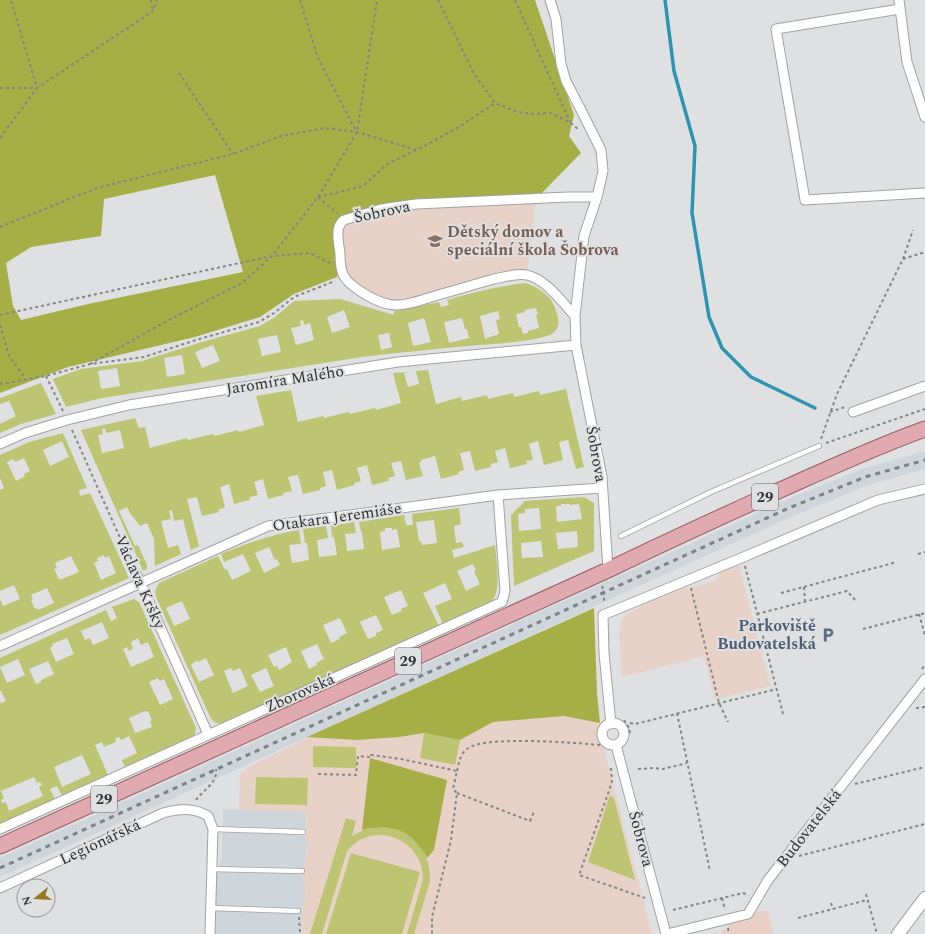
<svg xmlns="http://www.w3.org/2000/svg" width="925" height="934" font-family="Spectral,serif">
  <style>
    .commercial { fill: #e8d0c7 }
    .built { fill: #ced5db }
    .education { fill: #e8d1c6 }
    .green { fill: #bdc572; fill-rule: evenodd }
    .forest { fill: #a6af45; fill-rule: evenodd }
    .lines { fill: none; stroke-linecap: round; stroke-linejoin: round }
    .stream { stroke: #2c95b1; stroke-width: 3.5 }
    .service-casing { stroke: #a1a2a3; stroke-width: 6 }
    .minor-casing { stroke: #a1a2a3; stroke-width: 11 }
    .tertiary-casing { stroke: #a1a2a3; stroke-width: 14 }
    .primary-casing { stroke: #955b62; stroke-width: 17 }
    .path { stroke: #848585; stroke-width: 2; stroke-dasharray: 3 3; stroke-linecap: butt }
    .service { stroke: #fff; stroke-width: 4.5 }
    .minor { stroke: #fff; stroke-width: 9 }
    .tertiary { stroke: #fff; stroke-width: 12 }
    .primary { stroke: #e0aab0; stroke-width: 15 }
    .rail { stroke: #808181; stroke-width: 3; stroke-dasharray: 5 5; stroke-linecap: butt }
    .labels { text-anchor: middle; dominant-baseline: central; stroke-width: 4; stroke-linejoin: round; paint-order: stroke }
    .shield { fill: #dfe0e1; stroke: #646666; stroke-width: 1 }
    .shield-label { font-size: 15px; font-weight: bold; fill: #303131 }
    .street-label { font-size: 16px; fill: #303131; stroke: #dfe0e1 }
    .education-label { font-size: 16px; font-weight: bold; fill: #785e54; stroke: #dfe0e1; text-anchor: start }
    .service-label { font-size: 16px; font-weight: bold; fill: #4e5e75; stroke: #dfe0e1; text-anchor: end }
  </style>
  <rect width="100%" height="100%" fill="#dfe0e1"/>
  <path class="commercial" d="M 768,910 L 773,934 L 722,934 L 722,930 L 728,929 L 726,919 Z"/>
  <path class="built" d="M 925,451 L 925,469 L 868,485 L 793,516 L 0,877 L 0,858 L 786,500 L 862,469 Z
    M 223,809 L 307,811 L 305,840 L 307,841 L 306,861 L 304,862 L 303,881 L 305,882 L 305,902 L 303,903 L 301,934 L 215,934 L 217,869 L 222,860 Z"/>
  <path class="education" d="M 536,199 L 527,275 L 389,305 L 344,279 L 340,223 L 381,209 Z
    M 739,564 L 770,686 L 715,699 L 704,656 L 622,677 L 619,629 L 623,617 L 651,601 L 684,587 L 688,589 L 716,580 L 720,572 Z
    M 569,625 L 597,694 L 604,749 L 652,934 L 301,934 L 303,902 L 305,902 L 305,882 L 303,882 L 304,861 L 306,861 L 307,841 L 305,841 L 307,812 L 239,810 L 240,773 L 245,771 L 245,769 L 333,725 L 404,693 Z"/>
  <path class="green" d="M 526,283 C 541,289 552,296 556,311 C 559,320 561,327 553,333 C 542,341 494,344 478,345 C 439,349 401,352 362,357 L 102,398 L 66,407 L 53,379 L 81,369 L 142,361 L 202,342 L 260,326 L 275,317 L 294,301 L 340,299 L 394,315 L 394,311 L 439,302 L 441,307 L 449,305 L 447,300 C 473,292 499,286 526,283 ZM 536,308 L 538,315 L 536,315 L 539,328 L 528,331 L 528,333 L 523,334 L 521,327 L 519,327 L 516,314 L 525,312 L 524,310 ZM 344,310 L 350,327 L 332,333 L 327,317 ZM 498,311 L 500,319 L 496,320 L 499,334 L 485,339 L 480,316 ZM 424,318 L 431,342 L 413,346 L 408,323 ZM 462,318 L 465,329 L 467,329 L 469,338 L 449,343 L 444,322 ZM 303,320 L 304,325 L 310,323 L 314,340 L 296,345 L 291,328 L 301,326 L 300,321 ZM 389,333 L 392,347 L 381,350 L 378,335 ZM 277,335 L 281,352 L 262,356 L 258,339 ZM 213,345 L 220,361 L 202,368 L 195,352 ZM 182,355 L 185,374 L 167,377 L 164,358 ZM 117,368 L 120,386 L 101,389 L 98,371 Z
    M 428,370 L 436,404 L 461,397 L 462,401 L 487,395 L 488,399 L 513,393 L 514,397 L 539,391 L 540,395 L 566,389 L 584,467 L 576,469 L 568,440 L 559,442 L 563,460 L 544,465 L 538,441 L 529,444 L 533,460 L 526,461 L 527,464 L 510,468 L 505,448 L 495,451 L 498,462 L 491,464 L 491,467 L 475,471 L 470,451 L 460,453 L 464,470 L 458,472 L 459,474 L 441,479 L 435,456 L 421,460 L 421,462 L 419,463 L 423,476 L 406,480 L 401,461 L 391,463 L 395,476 L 388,478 L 389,481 L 372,485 L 367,465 L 357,468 L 361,481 L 354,483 L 354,485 L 337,490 L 332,470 L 323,472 L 326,486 L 320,488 L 320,490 L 303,494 L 298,475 L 288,477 L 292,491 L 283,493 L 284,495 L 268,499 L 263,479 L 254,482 L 258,495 L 250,497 L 250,500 L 234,504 L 229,484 L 220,487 L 225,508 L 219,509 L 219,512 L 202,516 L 197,497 L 187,499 L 199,546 L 191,550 L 183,519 L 174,521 L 172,510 L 169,511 L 171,519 L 161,521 L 168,548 L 178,545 L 181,554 L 155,566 L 154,539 L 147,523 L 140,526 L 130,513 L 127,507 L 119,511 L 135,546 L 138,545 L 147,565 L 147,569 L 143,571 L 81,430 L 135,418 L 139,428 L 145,427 L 150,448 L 187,438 L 188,440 L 213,434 L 214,436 L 238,430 L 239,432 L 264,425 L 256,396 L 291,390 L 298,422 L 323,416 L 324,418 L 349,412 L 350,414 L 375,408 L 376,410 L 401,403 L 393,373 L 410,372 L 404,373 L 408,387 L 419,384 L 416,371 ZM 105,428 L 106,433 L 120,430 L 124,448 L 102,453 L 98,435 L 103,434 L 102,429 Z
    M 41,383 L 56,414 L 21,424 L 0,433 L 0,424 L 16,416 L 9,401 L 0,404 L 0,398 Z
    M 63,433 L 87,488 L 79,490 L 80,496 L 90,493 L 129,578 L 0,635 L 0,599 L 3,606 L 20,599 L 14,585 L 0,591 L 0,490 L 4,488 L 0,478 L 0,455 L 29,442 ZM 62,441 L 69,457 L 50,466 L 43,450 ZM 24,458 L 30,471 L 24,474 L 25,476 L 16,481 L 7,462 L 13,459 L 15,462 ZM 104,555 L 105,558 L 109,556 L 116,573 L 101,580 L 94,563 L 98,561 L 97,558 ZM 71,556 L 79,572 L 62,579 L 59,579 L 54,569 L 57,568 L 55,563 ZM 47,588 L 54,603 L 38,610 L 37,608 L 35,609 L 31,600 L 33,599 L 31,595 Z
    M 584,497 L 594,503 L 594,551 L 514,586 L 511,515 L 525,501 ZM 570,504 L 570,505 L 579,504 L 582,519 L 557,522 L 556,506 L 561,506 L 561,504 ZM 539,508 L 541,529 L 519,531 L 518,514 L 525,513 L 525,509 ZM 577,531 L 578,547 L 558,549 L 556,533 ZM 541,541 L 543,557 L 522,558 L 522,560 L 521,543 Z
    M 459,508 L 461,524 L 454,526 L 456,543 L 462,542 L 464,547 L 452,550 L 454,558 L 495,545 C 496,561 502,589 492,601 L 443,624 L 435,606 L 452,599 L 445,583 L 423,593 L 439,626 L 223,724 L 216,723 L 211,719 L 156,597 L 155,591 L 159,583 L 218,556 L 225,570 L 227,569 L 232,580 L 251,571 L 243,554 L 224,562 L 221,554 C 246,544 272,534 299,530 L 301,544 L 289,545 L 292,563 L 309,560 L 307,543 L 305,543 L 303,529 L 326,526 L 328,538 L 317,540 L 319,557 L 337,555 L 334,537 L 332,537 L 331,526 L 354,522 L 356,533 L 345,534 L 347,551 L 364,549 L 362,532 L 361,532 L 359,522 L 404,515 L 406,525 L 413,525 L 412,514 ZM 434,520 L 437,543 L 422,545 L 421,541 L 419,541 L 416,522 ZM 392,528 L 392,530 L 397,529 L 400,547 L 382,550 L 380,532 L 385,531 L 385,528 ZM 269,547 L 275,560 L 277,559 L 280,565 L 264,573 L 255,553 ZM 473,564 L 476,570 L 474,571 L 480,584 L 466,591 L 457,571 ZM 401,590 L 408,606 L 401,609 L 402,611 L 392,615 L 384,597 ZM 182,601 L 190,619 L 174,626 L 166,608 ZM 376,615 L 383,630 L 376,633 L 376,636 L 368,639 L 360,622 ZM 340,618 L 347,633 L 339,637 L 340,639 L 331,643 L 323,625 ZM 317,644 L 324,659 L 316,663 L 317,665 L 309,669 L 301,651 ZM 286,647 L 292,662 L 279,670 L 277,666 L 274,667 L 268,655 ZM 206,658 L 214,675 L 199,682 L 191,665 L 197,660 L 198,662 ZM 231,668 L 233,671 L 240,668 L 248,686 L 233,693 L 224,671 ZM 266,668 L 274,686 L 260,692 L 251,675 Z
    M 134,599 L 139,602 L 196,728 L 195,734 L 192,737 L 125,767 L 122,760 L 137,753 L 129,736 L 121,740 L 119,737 L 115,739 L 116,742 L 104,747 L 102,742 L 95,745 L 108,775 L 62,796 L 57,786 L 50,789 L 55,799 L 0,824 L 0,701 L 1,703 L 6,701 L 1,691 L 0,691 L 0,667 L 7,683 L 25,675 L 18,659 L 0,667 L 0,658 L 106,610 L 111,621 L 117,618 L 112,607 ZM 102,622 L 109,638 L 93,645 L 90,638 L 85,640 L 81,631 ZM 67,638 L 74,654 L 56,662 L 50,648 L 53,646 L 52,644 ZM 138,638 L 141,645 L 148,642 L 154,657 L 131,667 L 123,649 L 127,647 L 129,651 L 133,649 L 131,642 ZM 48,661 L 54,674 L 41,680 L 41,682 L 36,684 L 29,669 ZM 158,678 L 160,681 L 164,679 L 173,699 L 160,705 L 149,682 ZM 145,711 L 146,712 L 148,711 L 152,720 L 150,721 L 152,727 L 135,733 L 129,718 ZM 82,755 L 91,774 L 62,787 L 54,767 ZM 34,777 L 37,783 L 40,782 L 42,785 L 39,787 L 43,796 L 9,811 L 6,802 L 2,803 L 1,800 L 4,798 L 1,791 Z
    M 424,733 L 460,740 L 455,765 L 420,758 Z
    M 313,746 L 356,747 L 356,768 L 313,767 Z
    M 256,777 L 308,778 L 307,805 L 255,804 Z
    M 610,795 L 614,798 L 635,880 L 588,862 Z
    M 346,818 L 356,821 L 352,836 C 359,832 365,829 372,828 C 405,822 432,848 430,881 L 414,934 L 407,934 L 423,879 C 423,838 373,819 347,851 L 322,934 L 310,934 Z
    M 351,853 L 420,872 L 402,934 L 326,934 Z"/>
  <path class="forest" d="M 0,0 L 535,0 L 574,115 L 569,136 L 581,153 L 536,199 L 416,204 L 340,223 L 340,268 L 337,277 L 294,294 L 260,317 L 195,337 L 68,367 L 0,393 ZM 215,175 L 243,272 L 88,304 L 21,320 L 13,306 L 6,263 L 31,247 L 101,236 L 104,199 Z
    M 594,608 L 597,694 L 600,723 L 564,716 L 493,722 L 460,740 L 424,733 L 399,737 L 357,740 L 307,737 Z
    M 370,758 L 447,780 L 434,850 L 427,858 C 412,831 393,823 362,830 Z"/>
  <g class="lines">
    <path class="stream" d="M 665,0 L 674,71 L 695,146 L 692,213 L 709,317 L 722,348 L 751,377 L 815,408"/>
    <g class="service-casing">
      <path id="service" d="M 621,536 L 711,492 L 819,446
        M 213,829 L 303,832
        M 212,869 L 302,871
        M 211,908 L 298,911"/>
    </g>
    <g class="minor-casing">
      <path id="minor" d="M 550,0 L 556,19 L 561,64 L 566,81 L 582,112 L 601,150 L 603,171 L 597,197 L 584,236 L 575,316 L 576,345 L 602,477 L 608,570
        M 899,0 L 907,62 L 925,117
        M 900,9 L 776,29 L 805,200 L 925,193
        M 575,316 C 562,302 547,280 527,275 C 516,273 505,277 494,279 C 475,284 457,290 438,295 C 424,299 403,308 388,304 C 378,302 369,297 360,291 C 343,280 340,273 340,254 C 339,243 334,227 344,220 L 381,209 L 416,204 L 568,197 L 597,197
        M 853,412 L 925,386
        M 0,444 L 25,433 L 67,420 L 129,405 L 398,362 L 576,345
        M 137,575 L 208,734
        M 0,646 L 268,526 L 498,495 L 602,488
        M602 734a11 11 0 1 1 22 0a11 11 0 1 1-22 0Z
        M 611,724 L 604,653 L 603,615 L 746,556 L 878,500 L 925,489
        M 616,745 L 666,934
        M 0,829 L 502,602 L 505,591 L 498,495
        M 0,888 L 163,813 C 179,809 193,807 208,816 L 213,829 L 210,934
        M 667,934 L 748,914 L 768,880 L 925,679"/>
    </g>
    <g class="tertiary-casing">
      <path id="tertiary" d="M 898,934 L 925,898"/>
    </g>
    <g class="primary-casing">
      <path id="primary" d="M 0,846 L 608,570 C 674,538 740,508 807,478 C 846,461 885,443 925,429"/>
    </g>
    <path class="path" d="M 151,0 L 153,11
      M 300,0 L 318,58 L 356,131
      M 438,0 L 474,74 L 495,103 L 517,112 L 534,114 L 551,113 L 571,123 L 579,130
      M 515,0 L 570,122
      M 179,73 L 233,154
      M 0,88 L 37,88 L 153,11 L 157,0
      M 0,138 L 37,88 L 11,0
      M 318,197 L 363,186 L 387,164 L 416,150
      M 318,197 L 337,213
      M 0,227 L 97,188 L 233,154 L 281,136 L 325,128 L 357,132 L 417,150 L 459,127 L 495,103
      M 903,259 L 913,230
      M 0,315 L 272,256 L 310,253 L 330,263
      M 0,325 L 9,356 L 26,379
      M 90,364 L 165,322 L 242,283 L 272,256 L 318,197 L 357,132 L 377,0
      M 46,376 L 63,411
      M 0,384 L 46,376 L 90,364 L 144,357 L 196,340 L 259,322 L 274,313 L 294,297 L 335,281
      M 830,412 L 845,407
      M 72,430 L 133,567
      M 821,439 L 837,394 L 903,259 L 925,252
      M 826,443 L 925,409
      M 918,554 L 925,552
      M 745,566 L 783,714
      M 602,586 L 604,593 L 604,603
      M 804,587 L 805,602
      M 691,588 L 719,703 L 728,722
      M 781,593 L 897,562
      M 757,614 L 847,591 L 856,601
      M 919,614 L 925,635
      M 863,629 L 925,613
      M 922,669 L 925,665
      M 916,708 L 925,707
      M 677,713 L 710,871
      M 624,720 L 630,729 L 629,736
      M 630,723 L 635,724 L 777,689
      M 611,768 L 612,781 L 609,791 L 579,875 L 645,898
      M 638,769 L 654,768 L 663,769 L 687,763
      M 457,771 C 459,763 460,754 467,749 C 483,735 576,743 601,745
      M 318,774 L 356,775 L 358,756 L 371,757 L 371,755 L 401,759 L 457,771 L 453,789 L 457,793 L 451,840 L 432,917 L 432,934
      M 855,784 L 925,767
      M 457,793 L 530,821 L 534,812
      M 196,800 C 203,790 218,783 216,769
      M 799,856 L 925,824
      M 866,894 L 877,934
      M 722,898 L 725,910
      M 831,903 L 833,909
      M 673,910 L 743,893 L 749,895
      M 299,917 L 300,934
      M 798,918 L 867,900
      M 728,928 L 729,934"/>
    <use href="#service" class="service"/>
    <use href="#minor" class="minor"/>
    <use href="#tertiary" class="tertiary"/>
    <use href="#primary" class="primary"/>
    <path class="rail" d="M 0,868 L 789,508 L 865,477 L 925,460"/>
  </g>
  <defs>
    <g id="school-bare" transform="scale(1.2)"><path d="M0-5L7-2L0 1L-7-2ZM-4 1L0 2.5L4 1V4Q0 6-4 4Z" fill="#8d6e63" stroke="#dfe0e1" stroke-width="2.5" paint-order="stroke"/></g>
    <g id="parking-bare" transform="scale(1.2)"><path d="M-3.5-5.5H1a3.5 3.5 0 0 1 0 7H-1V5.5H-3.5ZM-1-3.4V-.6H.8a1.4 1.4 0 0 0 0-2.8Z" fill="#5c6f8a" stroke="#dfe0e1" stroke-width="2.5" paint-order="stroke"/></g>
  </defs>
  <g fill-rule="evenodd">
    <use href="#school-bare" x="435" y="241"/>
    <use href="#parking-bare" x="828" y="635"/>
  </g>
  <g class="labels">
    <g class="shield">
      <rect x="752" y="484" width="26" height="26" rx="3"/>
      <rect x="395" y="648" width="26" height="26" rx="3"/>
      <rect x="91" y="786" width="26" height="26" rx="3"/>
    </g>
    <g class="shield-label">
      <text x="765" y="497">29</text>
      <text x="408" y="661">29</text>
      <text x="104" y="799">29</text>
    </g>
    <g class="street-label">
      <text transform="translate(382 212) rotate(-12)">Šobrova</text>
      <text transform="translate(285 380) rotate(-9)">Jaromíra Malého</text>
      <text transform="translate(596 454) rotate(80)">Šobrova</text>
      <text transform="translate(337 517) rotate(-8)">Otakara Jeremiáše</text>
      <text transform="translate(140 582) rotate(66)">Václava Kršky</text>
      <text transform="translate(300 693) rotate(-24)">Zborovská</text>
      <text transform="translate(809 828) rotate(-52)">Budovatelská</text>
      <text transform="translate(641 839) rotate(75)">Šobrova</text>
      <text transform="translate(100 842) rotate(-25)">Legionářská</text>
    </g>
    <g class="education-label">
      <text x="447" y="232">Dětský domov a<tspan x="447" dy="18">speciální škola Šobrova</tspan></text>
    </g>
    <g class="service-label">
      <text x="816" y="626">Parkoviště<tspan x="816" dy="18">Budovatelská</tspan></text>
    </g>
  </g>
  <g transform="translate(36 898) rotate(252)"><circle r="19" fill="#dfe0e1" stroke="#999a9b"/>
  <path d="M0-3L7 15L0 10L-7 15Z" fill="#987821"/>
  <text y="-6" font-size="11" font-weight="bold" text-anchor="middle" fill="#303131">N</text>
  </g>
</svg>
